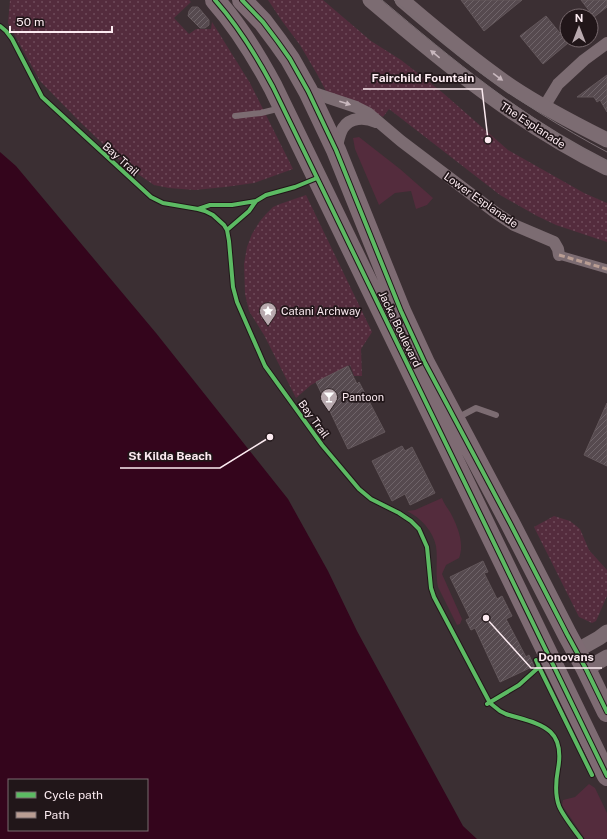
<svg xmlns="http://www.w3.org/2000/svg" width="607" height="839" font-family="'Public Sans',sans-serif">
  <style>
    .green { fill: #542c3d }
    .park { fill: url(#park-dots) }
    .water { fill: #34051c; fill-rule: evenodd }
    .building { fill: url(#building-hatch); stroke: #63575b }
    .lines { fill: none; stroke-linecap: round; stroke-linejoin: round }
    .service { stroke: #7c6c72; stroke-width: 6 }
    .pedestrian { stroke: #7c6c72; stroke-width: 9 }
    .minor { stroke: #7c6c72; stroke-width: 12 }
    .tertiary { stroke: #7c6c72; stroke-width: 15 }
    .primary { stroke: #7e6b73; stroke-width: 20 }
    .tram { stroke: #796c71; stroke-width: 1 }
    .quiet { stroke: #b99d93; stroke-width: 3; stroke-dasharray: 6 3; stroke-linecap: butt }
    .cycleway-casing { stroke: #211619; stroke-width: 6 }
    .cycleway { stroke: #5cba63; stroke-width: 4 }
    .oneway { fill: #c9b8be }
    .labels { text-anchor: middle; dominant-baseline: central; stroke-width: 3.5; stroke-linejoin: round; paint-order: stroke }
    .street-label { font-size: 11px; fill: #fcebf1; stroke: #211619 }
    .poi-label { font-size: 11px; fill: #fcebf1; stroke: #211619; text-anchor: start }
    .leader { fill: none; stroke: #fcebf1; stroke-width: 1.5 }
    .callout-dot { fill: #fcebf1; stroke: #211619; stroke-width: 1.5 }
    .callout-label { font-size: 12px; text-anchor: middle; font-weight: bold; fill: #fcebf1; stroke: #211619; stroke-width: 3.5; stroke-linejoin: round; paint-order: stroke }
  </style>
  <defs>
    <pattern id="park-dots" width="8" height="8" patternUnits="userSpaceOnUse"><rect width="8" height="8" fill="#542c3d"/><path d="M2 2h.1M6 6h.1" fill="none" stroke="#6e4b5a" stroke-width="1.8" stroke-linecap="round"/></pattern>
    <pattern id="building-hatch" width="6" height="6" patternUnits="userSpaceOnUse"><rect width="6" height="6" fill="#564a4f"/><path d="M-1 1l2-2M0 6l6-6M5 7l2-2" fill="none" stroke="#6f6469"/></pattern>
  </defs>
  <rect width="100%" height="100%" fill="#3b2f33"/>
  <path class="green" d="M 359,137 L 400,169 L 433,198 L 427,205 L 416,209 L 411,191 L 395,193 L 379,205 L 355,149 L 353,138 Z
    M 442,498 C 444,504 447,507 450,512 C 457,525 465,543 459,558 L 446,565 L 442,574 L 462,619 L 460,624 L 457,625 L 438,587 C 435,573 438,559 436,546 C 433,531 421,518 407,511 L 415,510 Z
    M 589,784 L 595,788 L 607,813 L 607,839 L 585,839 L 562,805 L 563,800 L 575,797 Z"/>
  <path class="park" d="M 10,0 L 189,0 L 191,2 L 174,18 L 189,34 L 196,29 L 211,29 L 212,22 L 250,83 L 293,169 L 254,183 L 225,187 L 195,190 L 169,188 L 154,185 L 126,166 L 80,122 L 40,81 L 8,23 Z
    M 268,0 L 323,0 L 371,41 L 401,60 L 443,93 L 508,150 L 584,193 L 607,203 L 607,242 L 556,225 L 537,216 L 500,195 L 389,109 L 383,117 L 369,109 L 327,93 L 317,74 L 300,45 L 282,21 Z
    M 306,195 L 372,332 L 361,349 L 362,376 L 354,376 L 350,365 L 311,385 L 296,398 L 264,335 L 249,311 L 245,294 L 244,264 L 247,247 L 252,234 L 260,221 L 266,214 L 273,207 L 280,204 Z
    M 554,516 L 570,521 L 580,529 L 589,550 L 607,570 L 607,596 L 596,621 L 592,623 L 579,617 L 534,527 Z"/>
  <path class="water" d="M 0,152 L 16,166 L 156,333 L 288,499 L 328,571 L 357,631 L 463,826 L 477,839 L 0,839 ZM 9,780 L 147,780 L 147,830 L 9,830 Z"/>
  <path class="building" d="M 461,0 L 522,0 L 484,31 Z
    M 581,0 L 607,0 L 607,7 L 594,17 Z
    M 192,7 L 198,7 L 209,20 L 209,25 L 205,28 L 200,28 L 188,16 L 189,11 Z
    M 546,16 L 568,43 L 543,64 L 520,36 Z
    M 607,75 L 607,112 L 600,100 L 597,102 L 594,97 L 577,97 Z
    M 348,366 L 357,384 L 359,382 L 385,432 L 348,449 L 316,382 Z
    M 607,403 L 607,466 L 584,455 Z
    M 402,446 L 405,451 L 412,447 L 435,493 L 410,505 L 405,494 L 392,501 L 372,461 Z
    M 483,561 L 488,572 L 484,573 L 497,599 L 502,596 L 512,616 L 506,619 L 526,657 L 529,655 L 534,666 L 500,682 L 475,628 L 471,630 L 466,620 L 470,618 L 450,577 Z"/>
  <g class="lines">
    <path class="service" d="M 235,116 L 261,113 L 281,108
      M 457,418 L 476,408 L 496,415"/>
    <path class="pedestrian" d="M 559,255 L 607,269"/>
    <path class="minor" d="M 308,91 L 356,107 L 368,113 L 401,141 L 496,213 L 514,225 L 554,242 L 558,249 L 559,255
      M 544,107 L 558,84 L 584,60 L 607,43
      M 336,150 C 338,143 339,134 343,128 C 350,117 365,117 376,122"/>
    <path class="tertiary" d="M 370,0 C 444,63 519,125 607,168
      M 402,0 C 437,30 473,60 512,87 C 542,107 575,124 607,140
      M 576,651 L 599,638 L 607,632
      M 586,669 L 607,657"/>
    <path class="primary" d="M 215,0 C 239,27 256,55 273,87 L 607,776
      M 242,0 L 263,22 L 278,42 L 290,59 L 308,91 L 336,150 L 401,311 L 425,363 L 510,523 L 567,634 L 586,669 L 607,712"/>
    <path class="tram" d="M 382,0 C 453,60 524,119 607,161
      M 394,0 C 422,24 449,49 478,71 C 519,101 562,128 607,152"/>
    <path class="quiet" d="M 559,255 L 607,269"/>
    <g class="cycleway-casing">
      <path id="cycleway" d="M 215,0 C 239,27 256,55 273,87 L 607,776
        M 242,0 L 263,22 L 278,42 L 290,59 L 308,91 L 336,150 L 401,311 L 425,363 L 510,523 L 567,634 L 586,669 L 607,712
        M 0,26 L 6,31 L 12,39 L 42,97 L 151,197 L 163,203 L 198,209 L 205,211 L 213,215 L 224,225 L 227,230 L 229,241 L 233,287 L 237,302 L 265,366 L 322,445 L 359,489 L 371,499 L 399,513 L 411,521 L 419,529 L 427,547 L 431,588 L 434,597 L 490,703 L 500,711 L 506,714 C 538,724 566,726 558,769 C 556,780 555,795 559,806 C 562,814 575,831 581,839
        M 198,209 L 210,205 L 232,205 L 256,201
        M 227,230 L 249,211 L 256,201 L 266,195 L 295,187 L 317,178
        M 539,667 L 592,775
        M 487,704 L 519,685 L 539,667 L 536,660"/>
    </g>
    <use href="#cycleway" class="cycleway"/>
  </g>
  <defs><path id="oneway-solid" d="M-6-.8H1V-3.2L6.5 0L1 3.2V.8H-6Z"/></defs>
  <g class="oneway">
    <use href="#oneway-solid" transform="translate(435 54) rotate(-141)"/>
    <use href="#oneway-solid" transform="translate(498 77) rotate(36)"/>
    <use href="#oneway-solid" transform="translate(345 103) rotate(18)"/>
  </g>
  <defs>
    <g id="sight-pin" transform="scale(0.9)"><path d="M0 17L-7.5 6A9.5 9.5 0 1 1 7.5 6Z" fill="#b8a9ae" stroke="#211619"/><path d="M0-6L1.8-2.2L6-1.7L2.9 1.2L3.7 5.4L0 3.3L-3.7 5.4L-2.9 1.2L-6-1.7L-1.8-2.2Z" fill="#fff"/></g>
    <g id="bar-pin" transform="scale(0.9)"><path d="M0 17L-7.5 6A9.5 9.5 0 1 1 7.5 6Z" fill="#b8a9ae" stroke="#211619"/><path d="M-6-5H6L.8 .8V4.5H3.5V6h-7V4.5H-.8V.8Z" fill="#fff"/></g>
  </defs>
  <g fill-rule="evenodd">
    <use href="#sight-pin" x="268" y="311"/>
    <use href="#bar-pin" x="329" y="397"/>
  </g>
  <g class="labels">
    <g class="street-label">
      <text transform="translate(533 125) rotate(33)">The Esplanade</text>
      <text transform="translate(121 159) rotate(42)">Bay Trail</text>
      <text transform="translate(481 200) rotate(35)">Lower Esplanade</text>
      <text transform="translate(400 329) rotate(64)">Jacka Boulevard</text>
      <text transform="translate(314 419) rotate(54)">Bay Trail</text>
    </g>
    <g class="poi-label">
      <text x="281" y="311">Catani Archway</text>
      <text x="342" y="397">Pantoon</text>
    </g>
  </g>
  <path class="leader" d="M488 140L482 89H363M270 437L220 468H120M486 618L531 668H602"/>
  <g class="callout-dot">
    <circle cx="488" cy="140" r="4"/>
    <circle cx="270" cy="437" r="4"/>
    <circle cx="486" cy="618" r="4"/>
  </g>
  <g class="callout-label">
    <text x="423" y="82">Fairchild Fountain</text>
    <text x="170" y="460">St Kilda Beach</text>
    <text x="566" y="661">Donovans</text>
  </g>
  <rect x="8" y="779" width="140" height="52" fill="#211619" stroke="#796b6f"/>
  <rect x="16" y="792" width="20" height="6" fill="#5cba63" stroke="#796b6f"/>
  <text x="44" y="799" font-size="12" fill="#fcebf1">Cycle path</text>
  <rect x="16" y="812" width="20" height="6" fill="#b99d93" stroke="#796b6f"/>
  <text x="44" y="819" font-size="12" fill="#fcebf1">Path</text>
  <g transform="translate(579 28)"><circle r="19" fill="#211619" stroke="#796b6f"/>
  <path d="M0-3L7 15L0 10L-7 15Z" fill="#b8a9ae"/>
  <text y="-6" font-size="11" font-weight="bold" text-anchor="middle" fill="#fcebf1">N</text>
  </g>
  <path d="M10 26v6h102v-6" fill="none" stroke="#fcebf1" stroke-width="2"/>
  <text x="16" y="26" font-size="12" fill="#fcebf1" stroke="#211619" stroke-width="3" paint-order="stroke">50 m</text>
</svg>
